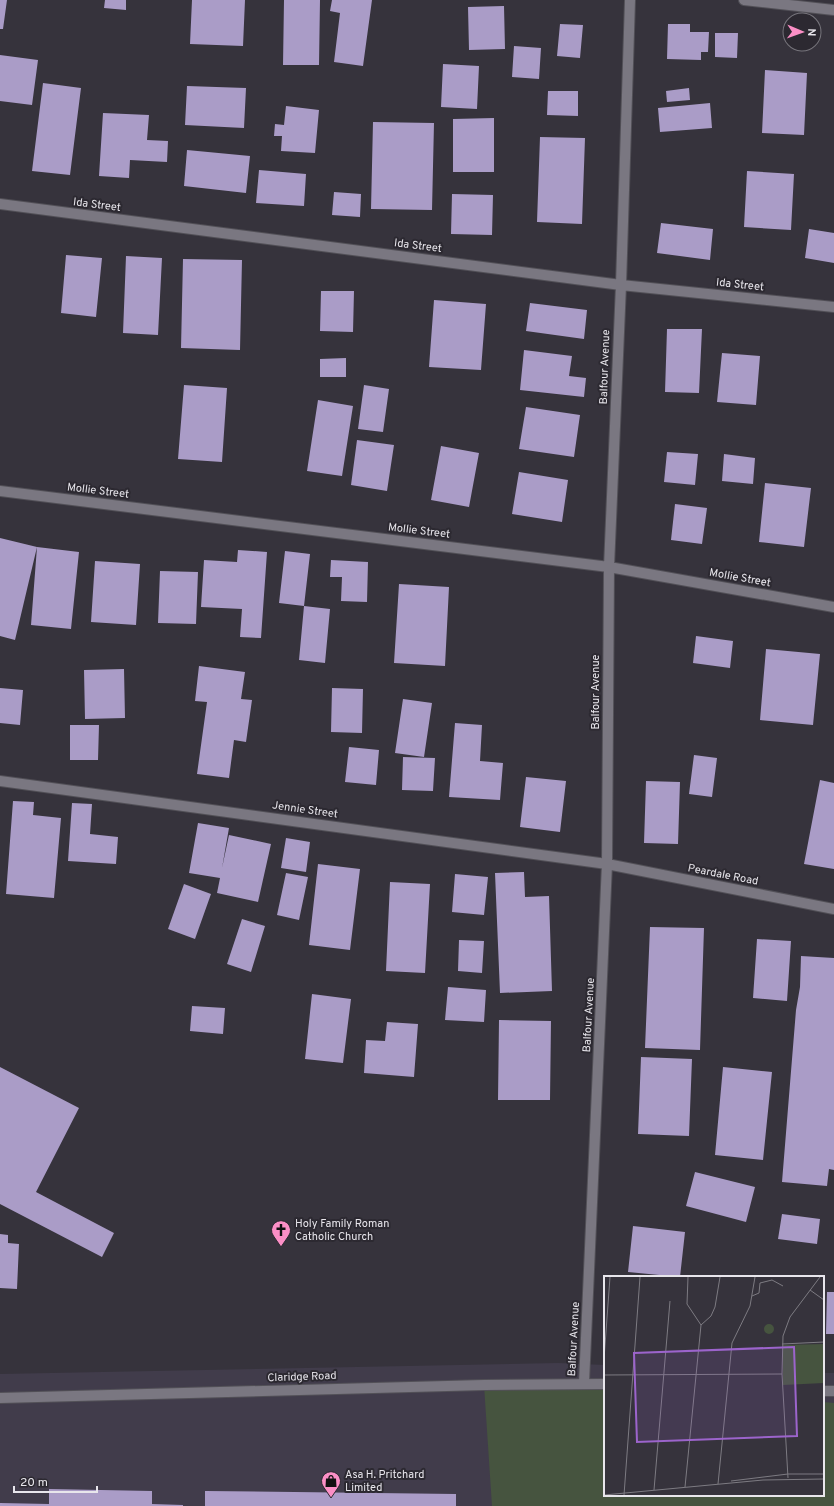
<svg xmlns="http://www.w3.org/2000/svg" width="834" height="1506" font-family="Overpass,sans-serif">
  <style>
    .built { fill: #413c4b }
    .green { fill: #46543f }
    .building { fill: #aa9cc7 }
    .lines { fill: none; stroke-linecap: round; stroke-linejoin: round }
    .minor-casing { stroke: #525057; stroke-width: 12 }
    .minor { stroke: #7a7781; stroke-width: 10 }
    .labels { text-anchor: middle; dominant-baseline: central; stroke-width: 4; stroke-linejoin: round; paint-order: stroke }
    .street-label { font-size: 11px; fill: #e8e6ec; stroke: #2c2931 }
    .poi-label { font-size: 11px; fill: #e8e6ec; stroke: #2c2931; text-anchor: start }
    .inset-road { fill: none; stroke: #7d7b82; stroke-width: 1 }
    .view { fill: #9c64cc; fill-opacity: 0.15; stroke: #9c64cc; stroke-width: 2 }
    .inset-edge { fill: none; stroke: #e8e6ec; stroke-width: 2 }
  </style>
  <rect width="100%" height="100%" fill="#36333c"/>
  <path class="built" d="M 558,1363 L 605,1365 L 605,1495 L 823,1495 L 823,1373 L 834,1373 L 834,1506 L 0,1506 L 0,1374 Z"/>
  <path class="green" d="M 484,1385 L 605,1385 L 605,1495 L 823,1495 L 823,1402 L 834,1403 L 834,1506 L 492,1506 Z"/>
  <path class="building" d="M 0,0 L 7,0 L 3,29 L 0,29 Z
    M 105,0 L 126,0 L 126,10 L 104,8 Z
    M 192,0 L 245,0 L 243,46 L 190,44 Z
    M 284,0 L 320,0 L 319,65 L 283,65 Z
    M 332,0 L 372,0 L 363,66 L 334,62 L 340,13 L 330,11 Z
    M 504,6 L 505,49 L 469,50 L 468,7 Z
    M 560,24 L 583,25 L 580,58 L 557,56 Z
    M 668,24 L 690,24 L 690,32 L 709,32 L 708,52 L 701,52 L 701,60 L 667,59 Z
    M 715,33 L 738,33 L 737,58 L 715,57 Z
    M 514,46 L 541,48 L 539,79 L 512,77 Z
    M 0,55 L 38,60 L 32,105 L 0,101 Z
    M 443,64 L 479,66 L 477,109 L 441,107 Z
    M 765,70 L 807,73 L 804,135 L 762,133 Z
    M 43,83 L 81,88 L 70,175 L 32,171 Z
    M 187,86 L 246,88 L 244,128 L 185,125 Z
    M 689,88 L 690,100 L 667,102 L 666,91 Z
    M 548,91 L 578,91 L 578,116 L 547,115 Z
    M 710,103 L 712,128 L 660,132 L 658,108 Z
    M 286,106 L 319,110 L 315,153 L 281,151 L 282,136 L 274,136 L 275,124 L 284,125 Z
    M 103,113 L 149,115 L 147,140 L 168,141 L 167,162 L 130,160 L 129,178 L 99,176 Z
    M 494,118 L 494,172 L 453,172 L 453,119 Z
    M 373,122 L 434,123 L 432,210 L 371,209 Z
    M 540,137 L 585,138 L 582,224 L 537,222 Z
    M 187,150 L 250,156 L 246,193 L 184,186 Z
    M 259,170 L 306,174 L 304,206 L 256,203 Z
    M 747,171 L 794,174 L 791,230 L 744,227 Z
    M 334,192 L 361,194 L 360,217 L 332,215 Z
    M 452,194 L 493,195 L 492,235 L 451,234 Z
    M 661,223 L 713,229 L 710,260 L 657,253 Z
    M 809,229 L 834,233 L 834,263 L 805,258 Z
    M 66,255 L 102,258 L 96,317 L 61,313 Z
    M 126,256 L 162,258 L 158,335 L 123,333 Z
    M 183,259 L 242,260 L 240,350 L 181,348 Z
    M 321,291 L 354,291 L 353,332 L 320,331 Z
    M 434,300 L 486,304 L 481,370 L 429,367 Z
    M 530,303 L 587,310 L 584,339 L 526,331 Z
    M 667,329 L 702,329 L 699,393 L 665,392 Z
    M 524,350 L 572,356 L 569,376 L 586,378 L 584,397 L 520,390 Z
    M 722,353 L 760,356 L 756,405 L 717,402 Z
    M 346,358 L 346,377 L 320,377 L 320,359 Z
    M 184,385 L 227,388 L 222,462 L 178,459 Z
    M 364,385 L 389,389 L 383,432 L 358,429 Z
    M 318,400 L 353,406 L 342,476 L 307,471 Z
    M 526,407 L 580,415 L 574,457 L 519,449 Z
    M 357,440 L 394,445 L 387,491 L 351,485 Z
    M 441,446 L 479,453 L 469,507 L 431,500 Z
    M 667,452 L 698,454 L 695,485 L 664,482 Z
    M 724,454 L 755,458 L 753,484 L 722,481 Z
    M 519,472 L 568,480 L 562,522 L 512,514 Z
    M 765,483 L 811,488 L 804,547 L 759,542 Z
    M 675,504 L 707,508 L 702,544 L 671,540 Z
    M 0,538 L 37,547 L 15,640 L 0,636 Z
    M 37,547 L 79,552 L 71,629 L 31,625 Z
    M 238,550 L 267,552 L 261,638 L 240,637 L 242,609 L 201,607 L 204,560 L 237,562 Z
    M 285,551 L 310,554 L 304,606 L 279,603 Z
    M 331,560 L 368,562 L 367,602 L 341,601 L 342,577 L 330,577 Z
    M 95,561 L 140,564 L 136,625 L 91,622 Z
    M 160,571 L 198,572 L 196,624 L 158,623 Z
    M 399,584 L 449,587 L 445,666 L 394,663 Z
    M 304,606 L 330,609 L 325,663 L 299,660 Z
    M 696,636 L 733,641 L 730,668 L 693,663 Z
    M 766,649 L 820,654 L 813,725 L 760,720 Z
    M 199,666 L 245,672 L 241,699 L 252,700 L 246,742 L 234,740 L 229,778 L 197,774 L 207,702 L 195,701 Z
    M 124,669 L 125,718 L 85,719 L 84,670 Z
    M 0,688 L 23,690 L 20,725 L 0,723 Z
    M 332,688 L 363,689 L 362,733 L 331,732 Z
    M 403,699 L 432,703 L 424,757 L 395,753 Z
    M 455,723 L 482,725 L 480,761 L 503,763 L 500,800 L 449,797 Z
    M 70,725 L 99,725 L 98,760 L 70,760 Z
    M 349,747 L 379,750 L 376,785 L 345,782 Z
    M 694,755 L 717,758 L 712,797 L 689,794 Z
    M 403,757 L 435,758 L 433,791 L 402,790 Z
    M 526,777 L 566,781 L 560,832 L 520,827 Z
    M 820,780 L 834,783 L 834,869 L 804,864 Z
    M 646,781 L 680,782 L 678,844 L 644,843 Z
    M 13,801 L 34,802 L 33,815 L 61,818 L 54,898 L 6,894 Z
    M 72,803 L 92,804 L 90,834 L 118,837 L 116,864 L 68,861 Z
    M 198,823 L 229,828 L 222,868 L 229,835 L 271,844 L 258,902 L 217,893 L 220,878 L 189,873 Z
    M 286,838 L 310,842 L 306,872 L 281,868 Z
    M 318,864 L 360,869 L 350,950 L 309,945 Z
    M 524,872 L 525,897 L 549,896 L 552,991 L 500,993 L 495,873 Z
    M 286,873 L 308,877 L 299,920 L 277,915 Z
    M 455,874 L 488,877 L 484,915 L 452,912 Z
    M 390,882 L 430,884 L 425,973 L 386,971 Z
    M 184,884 L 211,894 L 195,939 L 168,929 Z
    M 242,919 L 265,926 L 251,972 L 227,964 Z
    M 650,927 L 704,928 L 700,1050 L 645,1048 Z
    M 757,939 L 791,941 L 787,1001 L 753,998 Z
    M 459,940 L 484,941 L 482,973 L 458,971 Z
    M 801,956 L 834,958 L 834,1170 L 829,1169 L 827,1186 L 782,1182 L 796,1010 L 800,987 Z
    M 448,987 L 486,990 L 484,1022 L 445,1020 Z
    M 312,994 L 351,999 L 343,1063 L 305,1059 Z
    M 192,1006 L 225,1008 L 223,1034 L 190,1031 Z
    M 499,1020 L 551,1021 L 550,1100 L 498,1100 Z
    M 387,1022 L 418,1024 L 414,1077 L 364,1073 L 366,1040 L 385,1041 Z
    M 641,1057 L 692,1059 L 689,1136 L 638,1134 Z
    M 0,1067 L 79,1108 L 36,1192 L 114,1233 L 102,1257 L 0,1204 Z
    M 723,1067 L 772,1072 L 763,1160 L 715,1155 Z
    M 695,1172 L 755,1187 L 746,1222 L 686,1206 Z
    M 782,1214 L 820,1219 L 817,1244 L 778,1239 Z
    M 633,1226 L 685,1232 L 680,1277 L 628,1272 Z
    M 0,1234 L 8,1235 L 8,1243 L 19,1244 L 17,1289 L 0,1288 Z
    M 827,1292 L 834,1292 L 834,1334 L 826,1334 Z
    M 49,1489 L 152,1491 L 152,1504 L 183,1505 L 183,1506 L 0,1506 L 0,1503 L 49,1504 Z
    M 205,1491 L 456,1494 L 456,1506 L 205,1506 Z"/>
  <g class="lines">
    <g class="minor-casing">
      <path id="minor" d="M 744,0 L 834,10
        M 0,204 L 621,285 L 834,307
        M 0,491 L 609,567 L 834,607
        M 0,781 L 607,864 L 834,909
        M 584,1383 L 607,864 L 609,567 L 621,285 L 630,0
        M 823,1391 L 834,1391
        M 0,1398 L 484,1385 L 605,1384"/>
    </g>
    <use href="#minor" class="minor"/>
  </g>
  <defs>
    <g id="church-pin" transform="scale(1)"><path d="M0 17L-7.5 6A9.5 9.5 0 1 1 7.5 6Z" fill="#fb8fc6" stroke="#2c2931"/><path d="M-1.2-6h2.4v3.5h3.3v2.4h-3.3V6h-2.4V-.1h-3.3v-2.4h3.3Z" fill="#111"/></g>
    <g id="shop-pin" transform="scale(1)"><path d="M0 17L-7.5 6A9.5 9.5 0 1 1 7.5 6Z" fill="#fb8fc6" stroke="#2c2931"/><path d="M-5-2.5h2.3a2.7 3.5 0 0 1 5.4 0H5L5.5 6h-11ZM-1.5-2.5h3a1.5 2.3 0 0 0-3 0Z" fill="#111"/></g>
  </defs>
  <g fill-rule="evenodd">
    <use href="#church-pin" x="281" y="1230"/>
    <use href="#shop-pin" x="331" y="1481"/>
  </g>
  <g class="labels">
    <g class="street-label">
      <text transform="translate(97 205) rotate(7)">Ida Street</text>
      <text transform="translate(418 246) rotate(7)">Ida Street</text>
      <text transform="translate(740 285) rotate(6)">Ida Street</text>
      <text transform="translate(605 367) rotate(-88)">Balfour Avenue</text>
      <text transform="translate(98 491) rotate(7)">Mollie Street</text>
      <text transform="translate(419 531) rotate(7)">Mollie Street</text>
      <text transform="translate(740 578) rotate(10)">Mollie Street</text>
      <text transform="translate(596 692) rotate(-90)">Balfour Avenue</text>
      <text transform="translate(305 810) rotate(8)">Jennie Street</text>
      <text transform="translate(723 875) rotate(11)">Peardale Road</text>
      <text transform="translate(589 1015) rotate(-87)">Balfour Avenue</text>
      <text transform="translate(574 1339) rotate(-87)">Balfour Avenue</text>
      <text transform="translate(302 1377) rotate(-2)">Claridge Road</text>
    </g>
    <g class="poi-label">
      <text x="295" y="1224">Holy Family Roman<tspan x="295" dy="13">Catholic Church</tspan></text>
      <text x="345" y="1475">Asa H. Pritchard<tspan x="345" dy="13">Limited</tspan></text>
    </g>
  </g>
  <g transform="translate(604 1276)">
    <rect width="220" height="220" fill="#36333c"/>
    <path d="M160 53a5 5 0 1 1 10 0a5 5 0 1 1-10 0ZM 220,68 L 220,107 L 179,109 L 179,69 Z" fill="#46543f"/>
    <path class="inset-road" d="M 84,1 L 83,28 L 97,49M 156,7 L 168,4 L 179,10M 206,14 L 220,24M 148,20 L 155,17 L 156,7M 97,49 L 107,40 L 111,31 L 116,1M 178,68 L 220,66M 0,83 L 6,1M 0,99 L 178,98M 184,202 L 178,98 L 179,60 L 186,41 L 216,1M 127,205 L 184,198 L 220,198M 114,208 L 128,67 L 146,30 L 151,1M 81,211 L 97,49M 50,214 L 66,25M 0,219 L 159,204 L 220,203M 20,219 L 36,1"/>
    <path class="view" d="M 190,71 L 193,160 L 33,166 L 30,77 Z"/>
    <rect width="220" height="220" class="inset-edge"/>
  </g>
  <g transform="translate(802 32) rotate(92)"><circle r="19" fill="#2c2931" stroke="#77757c"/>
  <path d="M0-3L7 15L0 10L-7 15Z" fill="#fb8fc6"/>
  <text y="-6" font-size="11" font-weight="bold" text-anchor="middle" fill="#e8e6ec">N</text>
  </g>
  <path d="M14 1486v6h83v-6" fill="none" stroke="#e8e6ec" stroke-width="2"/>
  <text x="20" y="1486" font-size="12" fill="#e8e6ec" stroke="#2c2931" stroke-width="3" paint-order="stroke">20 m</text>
</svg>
